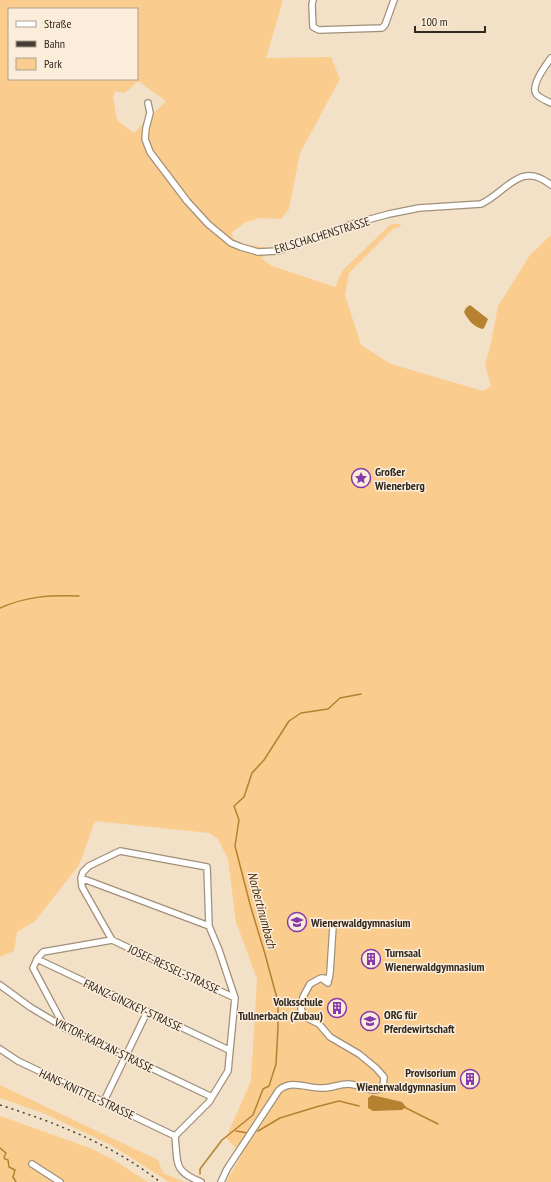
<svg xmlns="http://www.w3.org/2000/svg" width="551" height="1182" font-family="'PT Sans Narrow',sans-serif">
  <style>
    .green { fill: #facc8e; fill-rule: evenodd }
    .water { fill: #b6822f }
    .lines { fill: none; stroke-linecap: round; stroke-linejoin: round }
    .stream { stroke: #b6822f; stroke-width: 1.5 }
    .minor-casing { stroke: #a19079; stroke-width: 8 }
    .minor { stroke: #fff; stroke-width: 5.5 }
    .rail { stroke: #463d33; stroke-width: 1.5; stroke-dasharray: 2 4; stroke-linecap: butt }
    .labels { text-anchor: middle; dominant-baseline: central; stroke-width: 3; stroke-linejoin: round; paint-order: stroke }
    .street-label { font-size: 12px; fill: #302920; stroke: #fcedda }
    .poi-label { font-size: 12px; font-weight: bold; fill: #302920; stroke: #fcedda; text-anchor: start }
    .water-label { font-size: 13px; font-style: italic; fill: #48320f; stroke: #fcedda }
  </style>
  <rect width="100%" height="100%" fill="#f2e0c7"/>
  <path class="green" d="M 0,0 L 283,0 L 266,58 L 331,57 L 340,79 L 300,153 L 289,209 L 281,219 L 260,218 L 246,222 L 231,233 L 236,243 L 270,248 L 262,259 L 272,266 L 335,287 L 343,270 L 391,224 L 401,224 L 400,227 L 394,228 L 349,273 L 345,295 L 361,345 L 391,364 L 483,391 L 491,386 L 485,365 L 491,343 L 498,306 L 530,255 L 551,235 L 551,1182 L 226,1182 L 242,1154 L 226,1138 L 251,1081 L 257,979 L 236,922 L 228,859 L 218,839 L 209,833 L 95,821 L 79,865 L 35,921 L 17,932 L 14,951 L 0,957 ZM 9,9 L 137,9 L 137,79 L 9,79 ZM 138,81 L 166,101 L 134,133 L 117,120 L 113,96 L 115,91 L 125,93 Z
    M 0,1085 L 158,1160 L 163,1173 L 185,1182 L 168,1182 L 160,1176 L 111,1145 L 43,1113 L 0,1098 Z
    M 0,1116 L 90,1148 L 114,1160 L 148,1182 L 0,1182 Z"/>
  <path class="water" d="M 470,305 L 488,319 L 484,328 L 482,329 C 473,326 468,320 464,312 L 466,308 Z
    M 372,1095 L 402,1102 L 406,1107 L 402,1110 L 373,1111 L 368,1108 L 368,1098 Z"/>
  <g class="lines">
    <path class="stream" d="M 0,608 C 27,596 50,595 79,596
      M 404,1107 L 438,1124
      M 236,1131 L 248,1133
      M 258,1131 L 280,1118 L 316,1107 L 339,1101 L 359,1106
      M 0,1148 L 6,1153 L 4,1157 L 5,1159 L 8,1160 L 9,1167 L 15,1170 L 13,1177 L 16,1182
      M 200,1174 L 200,1169 L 222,1140 L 253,1115 L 263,1089 L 269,1086 L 276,1064 L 278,1027 L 278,1002 L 265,954 L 251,908 L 235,846 L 239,820 L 234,806 L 244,797 L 252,773 L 264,760 L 289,721 L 301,713 L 328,709 L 340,698 L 361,694"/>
    <g class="minor-casing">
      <path id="minor" d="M 313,0 L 312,5 L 313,27 L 319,30 L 382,28 L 385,25 L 394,0
        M 551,58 C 546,65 529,87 537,95 C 540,98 547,101 551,103
        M 148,103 L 150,113 L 146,128 L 145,139 L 150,152 L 187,201 L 208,224 L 231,243 L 241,247 L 258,252 L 278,251 L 352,224 L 389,214 L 419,208 L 481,204 C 507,192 520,160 551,185
        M 81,878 L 209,926
        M 112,940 L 235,998
        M 37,959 L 229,1050
        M 322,978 L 329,979 L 330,973 L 333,926
        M 0,985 L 30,1007 L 65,1028 L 126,1056 L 212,1097
        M 65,1028 L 33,968 L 37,959 L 43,952 L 112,940 L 82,887 L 81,878 L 83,872 L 89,866 L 120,851 L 207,867 L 209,926 L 219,950 L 235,998 L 228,1071 L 209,1102 L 175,1136 C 178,1164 173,1171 201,1182
        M 0,1049 L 18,1061 L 175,1136
        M 104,1101 L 147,1012
        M 32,1164 L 60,1182
        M 221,1182 L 227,1169 L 279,1090 C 292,1079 308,1089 323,1088 C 332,1088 339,1084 348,1084 C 360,1084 372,1095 383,1087 L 384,1077 L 376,1068 L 359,1054 L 330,1037 L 319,1024 L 305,1017 L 301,1009 L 303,997 L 310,984 L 321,978 L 328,983"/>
    </g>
    <use href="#minor" class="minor"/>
    <path class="rail" d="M 0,1105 C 57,1123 113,1145 160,1182"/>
  </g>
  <defs>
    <g id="sight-ring" transform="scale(1)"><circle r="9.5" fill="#fcedda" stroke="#853bac" stroke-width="1.5"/><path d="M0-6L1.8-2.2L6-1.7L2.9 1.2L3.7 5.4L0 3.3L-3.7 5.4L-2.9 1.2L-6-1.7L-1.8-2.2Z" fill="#853bac"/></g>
    <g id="school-ring" transform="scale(1)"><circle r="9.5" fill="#fcedda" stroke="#853bac" stroke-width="1.5"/><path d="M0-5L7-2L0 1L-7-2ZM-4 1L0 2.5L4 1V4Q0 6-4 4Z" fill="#853bac"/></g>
    <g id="building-ring" transform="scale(1)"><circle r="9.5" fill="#fcedda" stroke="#853bac" stroke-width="1.5"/><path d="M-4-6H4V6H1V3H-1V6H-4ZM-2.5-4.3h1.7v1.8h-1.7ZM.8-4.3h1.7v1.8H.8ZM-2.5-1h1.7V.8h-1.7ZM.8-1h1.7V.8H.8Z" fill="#853bac"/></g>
  </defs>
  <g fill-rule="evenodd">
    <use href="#sight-ring" x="361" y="478"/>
    <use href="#school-ring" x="297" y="922"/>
    <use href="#building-ring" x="371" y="959"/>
    <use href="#building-ring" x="337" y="1008"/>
    <use href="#school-ring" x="370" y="1021"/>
    <use href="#building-ring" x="470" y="1079"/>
  </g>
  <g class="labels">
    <g class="street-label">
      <text transform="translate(322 235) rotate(-17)">ERLSCHACHENSTRASSE</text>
      <text transform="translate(174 969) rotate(25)">JOSEF-RESSEL-STRASSE</text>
      <text transform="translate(133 1005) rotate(25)">FRANZ-GINZKEY-STRASSE</text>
      <text transform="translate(104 1045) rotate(26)">VIKTOR-KAPLAN-STRASSE</text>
      <text transform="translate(87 1094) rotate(25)">HANS-KNITTEL-STRASSE</text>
    </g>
    <g class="poi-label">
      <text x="375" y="471">Großer<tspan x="375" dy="14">Wienerberg</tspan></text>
      <text x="311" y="922">Wienerwaldgymnasium</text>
      <text x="385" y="952">Turnsaal<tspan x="385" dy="14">Wienerwaldgymnasium</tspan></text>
      <text x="323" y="1001" text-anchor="end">Volksschule<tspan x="323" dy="14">Tullnerbach (Zubau)</tspan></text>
      <text x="384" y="1014">ORG für<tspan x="384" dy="14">Pferdewirtschaft</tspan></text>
      <text x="456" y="1072" text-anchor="end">Provisorium<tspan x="456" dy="14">Wienerwaldgymnasium</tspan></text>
    </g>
    <g class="water-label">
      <text transform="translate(262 910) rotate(75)">Norbertinumbach</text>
    </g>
  </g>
  <rect x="8" y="8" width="130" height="72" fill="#fcedda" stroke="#aa9f90"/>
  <rect x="16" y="21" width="20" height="6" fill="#ffffff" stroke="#aa9f90"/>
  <text x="44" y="28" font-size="12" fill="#302920">Straße</text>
  <rect x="16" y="41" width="20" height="6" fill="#463d33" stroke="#aa9f90"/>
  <text x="44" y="48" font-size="12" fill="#302920">Bahn</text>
  <rect x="16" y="58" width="20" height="12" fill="#facc8e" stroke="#aa9f90"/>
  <text x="44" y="68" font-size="12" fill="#302920">Park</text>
  <path d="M415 26v6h70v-6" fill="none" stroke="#302920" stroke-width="2"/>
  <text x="421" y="26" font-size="12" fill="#302920" stroke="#fcedda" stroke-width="3" paint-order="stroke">100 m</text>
</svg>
